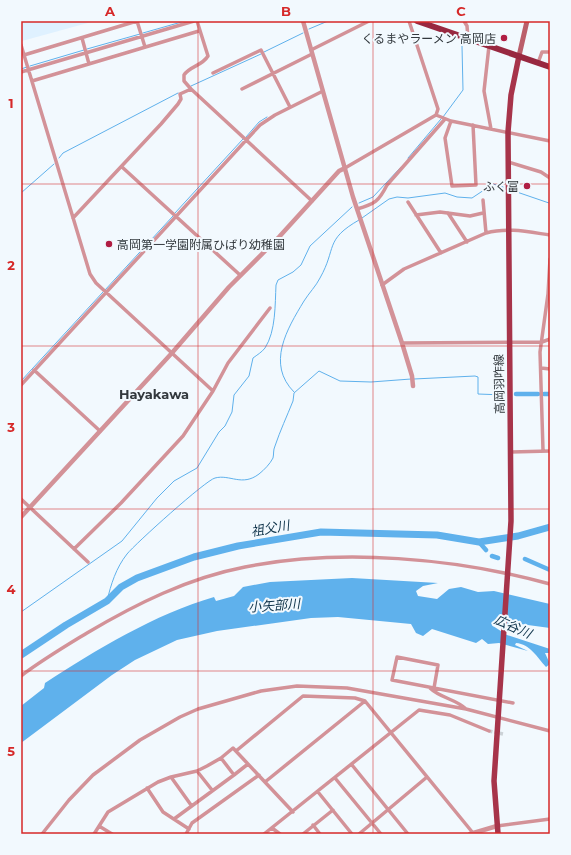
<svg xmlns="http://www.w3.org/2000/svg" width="571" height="855" font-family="Montserrat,'Noto Sans JP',sans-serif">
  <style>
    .built { fill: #dff1ff }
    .water { fill: #5fb1ec }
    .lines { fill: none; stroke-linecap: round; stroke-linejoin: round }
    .stream { stroke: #5fb1ec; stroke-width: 1 }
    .canal { stroke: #5fb1ec; stroke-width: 4.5 }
    .river { stroke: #5fb1ec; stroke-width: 7 }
    .minor-tunnel { stroke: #ccd2d7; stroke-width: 3.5; stroke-dasharray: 3.5 2; stroke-linecap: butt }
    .minor { stroke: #d39298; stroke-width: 3.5 }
    .tertiary { stroke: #d39298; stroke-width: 4.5 }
    .secondary { stroke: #bb5e6a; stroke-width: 5 }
    .primary { stroke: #a7344a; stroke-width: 5.5 }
    .trunk { stroke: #982840; stroke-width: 6 }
    .grid { fill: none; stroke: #d62828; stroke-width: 1; stroke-opacity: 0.55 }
    .poi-dot { fill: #b01d43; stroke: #f2f9fe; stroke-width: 1.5 }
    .labels { text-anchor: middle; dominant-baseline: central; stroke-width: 4; stroke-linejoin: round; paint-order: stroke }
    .poi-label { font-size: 12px; fill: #32383d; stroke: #f2f9fe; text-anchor: end }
    .street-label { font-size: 12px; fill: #32383d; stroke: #f2f9fe }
    .neighbourhood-label { font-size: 13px; font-weight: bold; fill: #32383d; stroke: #f2f9fe }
    .water-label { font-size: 13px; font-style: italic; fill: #10344b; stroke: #f2f9fe }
    .neatline { fill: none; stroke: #d62828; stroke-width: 1.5 }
    .grid-label { font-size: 13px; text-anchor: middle; font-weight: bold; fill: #d62828 }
  </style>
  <rect width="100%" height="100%" fill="#f2f9fe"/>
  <path class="built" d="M 21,21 L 95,21 L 22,41 Z"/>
  <path class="water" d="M 352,578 L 438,583 L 423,586 L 416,591 L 418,596 L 437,599 L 449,589 L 461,587 L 478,592 L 494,591 L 550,604 L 550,628 L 513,623 L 493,626 L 507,635 L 550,649 L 550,653 L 545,653 L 550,664 L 546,667 C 537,657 530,644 516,643 L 515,645 L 528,651 L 499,643 L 488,644 L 482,639 L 476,643 L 432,629 L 423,636 L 416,633 L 411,624 L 338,617 L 311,618 L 217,631 L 177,640 L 135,660 L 112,675 L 21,743 L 21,706 L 44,688 L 45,683 C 96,650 155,614 214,597 L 216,601 L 234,596 L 243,587 L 270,582 Z"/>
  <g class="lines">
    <path class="stream" d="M 309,29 L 328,21
      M 143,33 L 185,21
      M 87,49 L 140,34
      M 264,52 L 303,33
      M 30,66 L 84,50
      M 21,69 L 27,67
      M 191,86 L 261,54
      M 443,117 L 463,90 L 462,46
      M 246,137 L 259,122 L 267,117
      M 59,158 L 63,153 L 178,93
      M 408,158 L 441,119
      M 511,190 L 549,203
      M 21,193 L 54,164
      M 359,203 L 373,197 L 401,167
      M 175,213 L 243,139
      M 362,218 L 389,199 L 397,197 L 408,198 L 445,193 L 457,197 L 472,198 L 493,184 L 503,187
      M 105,290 L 173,216
      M 414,379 L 475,376 L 478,377 L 478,394 L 504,395
      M 21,381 L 103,292
      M 294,392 C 266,364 287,329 304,301 C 309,293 316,286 320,278 C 337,248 324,240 359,220
      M 107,601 C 111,584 116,568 127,554 C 135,544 206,480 215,478 C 230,474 242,487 259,474 C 264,470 270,464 273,458 C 274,454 273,450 275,446 C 280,431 287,416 293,401 L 294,393 L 319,371 L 340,381 L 371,382 L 411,379
      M 21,612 L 122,541 L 157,498 L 174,481 L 197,468 L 219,432 L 225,426 L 232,412 L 234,395 L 249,376 L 253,358 C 257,355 262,352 265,348 C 276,331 275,304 276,285 L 278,280 L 293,272 L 301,265 L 310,246 L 352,207"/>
    <path class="canal" d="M 516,394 L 538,394
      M 544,394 L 550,394
      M 479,542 L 486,550
      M 492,556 L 498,558
      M 525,559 L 550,570"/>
    <path class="river" d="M 21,655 L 66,625 L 107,601 L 121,587 L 137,578 L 194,557 L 238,546 L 321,532 L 437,535 L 479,542 L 518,536 L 550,527"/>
    <path class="minor-tunnel" d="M 489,731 L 503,734"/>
    <path class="minor" d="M 137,21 L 145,47
      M 197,21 L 208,56 C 202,66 190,66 184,75 L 184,81 L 191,89 L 312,201
      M 464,21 L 467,26 L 468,38
      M 82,38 L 89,64
      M 21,45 L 90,274 L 96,283 L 213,391
      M 489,46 L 484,91 L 491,129
      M 311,50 L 369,21
      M 24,55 L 137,21
      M 538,63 L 542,52 L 550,52
      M 21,72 L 194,21
      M 213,73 L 261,50 L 290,107
      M 32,81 L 199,31
      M 242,89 L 312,54
      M 436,115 L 451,121 L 550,141
      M 451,121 L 445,138 L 452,186 L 476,185 L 473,125
      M 508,162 L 541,172 L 550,178
      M 122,167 L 240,275
      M 345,168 L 436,115 L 438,109 L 409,21
      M 483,200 L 486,233
      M 408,202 L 441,253
      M 357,209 C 375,204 379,201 387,185 L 445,119
      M 448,213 L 467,242
      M 416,215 L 440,212 L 470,216 L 483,213
      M 73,218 L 161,124 L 178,104 L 181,99 L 180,94 L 191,89
      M 382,285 L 404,269 L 486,233 C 507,227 529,232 550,235
      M 402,343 L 542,342 L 550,339
      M 541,368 L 550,369
      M 34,370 L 100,431
      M 21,385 L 260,125 L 275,115 L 323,91
      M 543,450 L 540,352 L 548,294 L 550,259
      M 511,452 L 550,451
      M 21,499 L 88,562
      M 74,549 L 121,503 L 183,436 L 213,391 L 228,363 L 270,308
      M 21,676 C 42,660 64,647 87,633 C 136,604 188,578 245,567 C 341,548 456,558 550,584
      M 430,688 C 440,698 456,699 466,709
      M 434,688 L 438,665 L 397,657 L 392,680 L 513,703
      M 236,751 L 303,696 L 355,698 L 365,701 L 473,833
      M 221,758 L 234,775 L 248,764
      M 352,765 L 408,834
      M 197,771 L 212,790
      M 171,777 L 191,805
      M 335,778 L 381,834
      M 265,782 L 365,701
      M 147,788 L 163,812 L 189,829
      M 318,792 L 352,834
      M 174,819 L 234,775
      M 313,825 L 320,834
      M 99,826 L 112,834
      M 497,826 L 550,819
      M 272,828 L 280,834
      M 42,834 L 69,800 L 93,775 L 140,740 L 180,717 L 198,709 L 261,691 L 297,686 L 347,688 L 466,709 L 550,731
      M 94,834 L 108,812 L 158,782 L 171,777 L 197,771 L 207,766 L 221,758 L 233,748 L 293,812
      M 186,834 L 192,823 L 259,775
      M 264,834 L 419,710 L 450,715 L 489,731
      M 303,834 L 333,810
      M 359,834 L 427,777"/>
    <path class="tertiary" d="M 303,21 L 353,197 L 402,343 L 412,376 L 413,386
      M 21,517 L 171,354 L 229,287 L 279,237 L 339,171 L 345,168
      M 470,834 L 497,826"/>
    <path class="secondary" d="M 519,56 L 527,21"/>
    <path class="primary" d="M 498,834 L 494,781 L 511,521 L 508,132 L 511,95 L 519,56"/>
    <path class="trunk" d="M 417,21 L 550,67"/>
  </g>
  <path class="grid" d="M 198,21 L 198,834M 373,21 L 373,834M 21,184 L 550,184M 21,346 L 550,346M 21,509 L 550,509M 21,671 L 550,671"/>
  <g class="poi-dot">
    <circle cx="504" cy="38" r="4"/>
    <circle cx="527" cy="186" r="4"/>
    <circle cx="109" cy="244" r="4"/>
  </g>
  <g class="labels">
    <g class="poi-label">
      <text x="496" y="38">くるまやラーメン 高岡店</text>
      <text x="519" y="186">ふく富</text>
      <text x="117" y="244" text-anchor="start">高岡第一学園附属ひばり幼稚園</text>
    </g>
    <g class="street-label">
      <text transform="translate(499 384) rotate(-91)">高岡羽咋線</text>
    </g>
    <g class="neighbourhood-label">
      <text x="154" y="394">Hayakawa</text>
    </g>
    <g class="water-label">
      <text transform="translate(270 528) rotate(-10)">祖父川</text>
      <text transform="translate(274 605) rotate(-4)">小矢部川</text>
      <text transform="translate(513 626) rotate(24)">広谷川</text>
    </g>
  </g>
  <rect width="571" height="855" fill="none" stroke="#f2f9fe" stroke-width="44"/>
  <rect x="22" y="22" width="527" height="811" class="neatline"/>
  <g class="grid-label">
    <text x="110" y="16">A</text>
    <text x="286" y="16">B</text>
    <text x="461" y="16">C</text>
    <text x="11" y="108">1</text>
    <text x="11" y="270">2</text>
    <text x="11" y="432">3</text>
    <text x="11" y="594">4</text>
    <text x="11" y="756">5</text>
  </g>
</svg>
